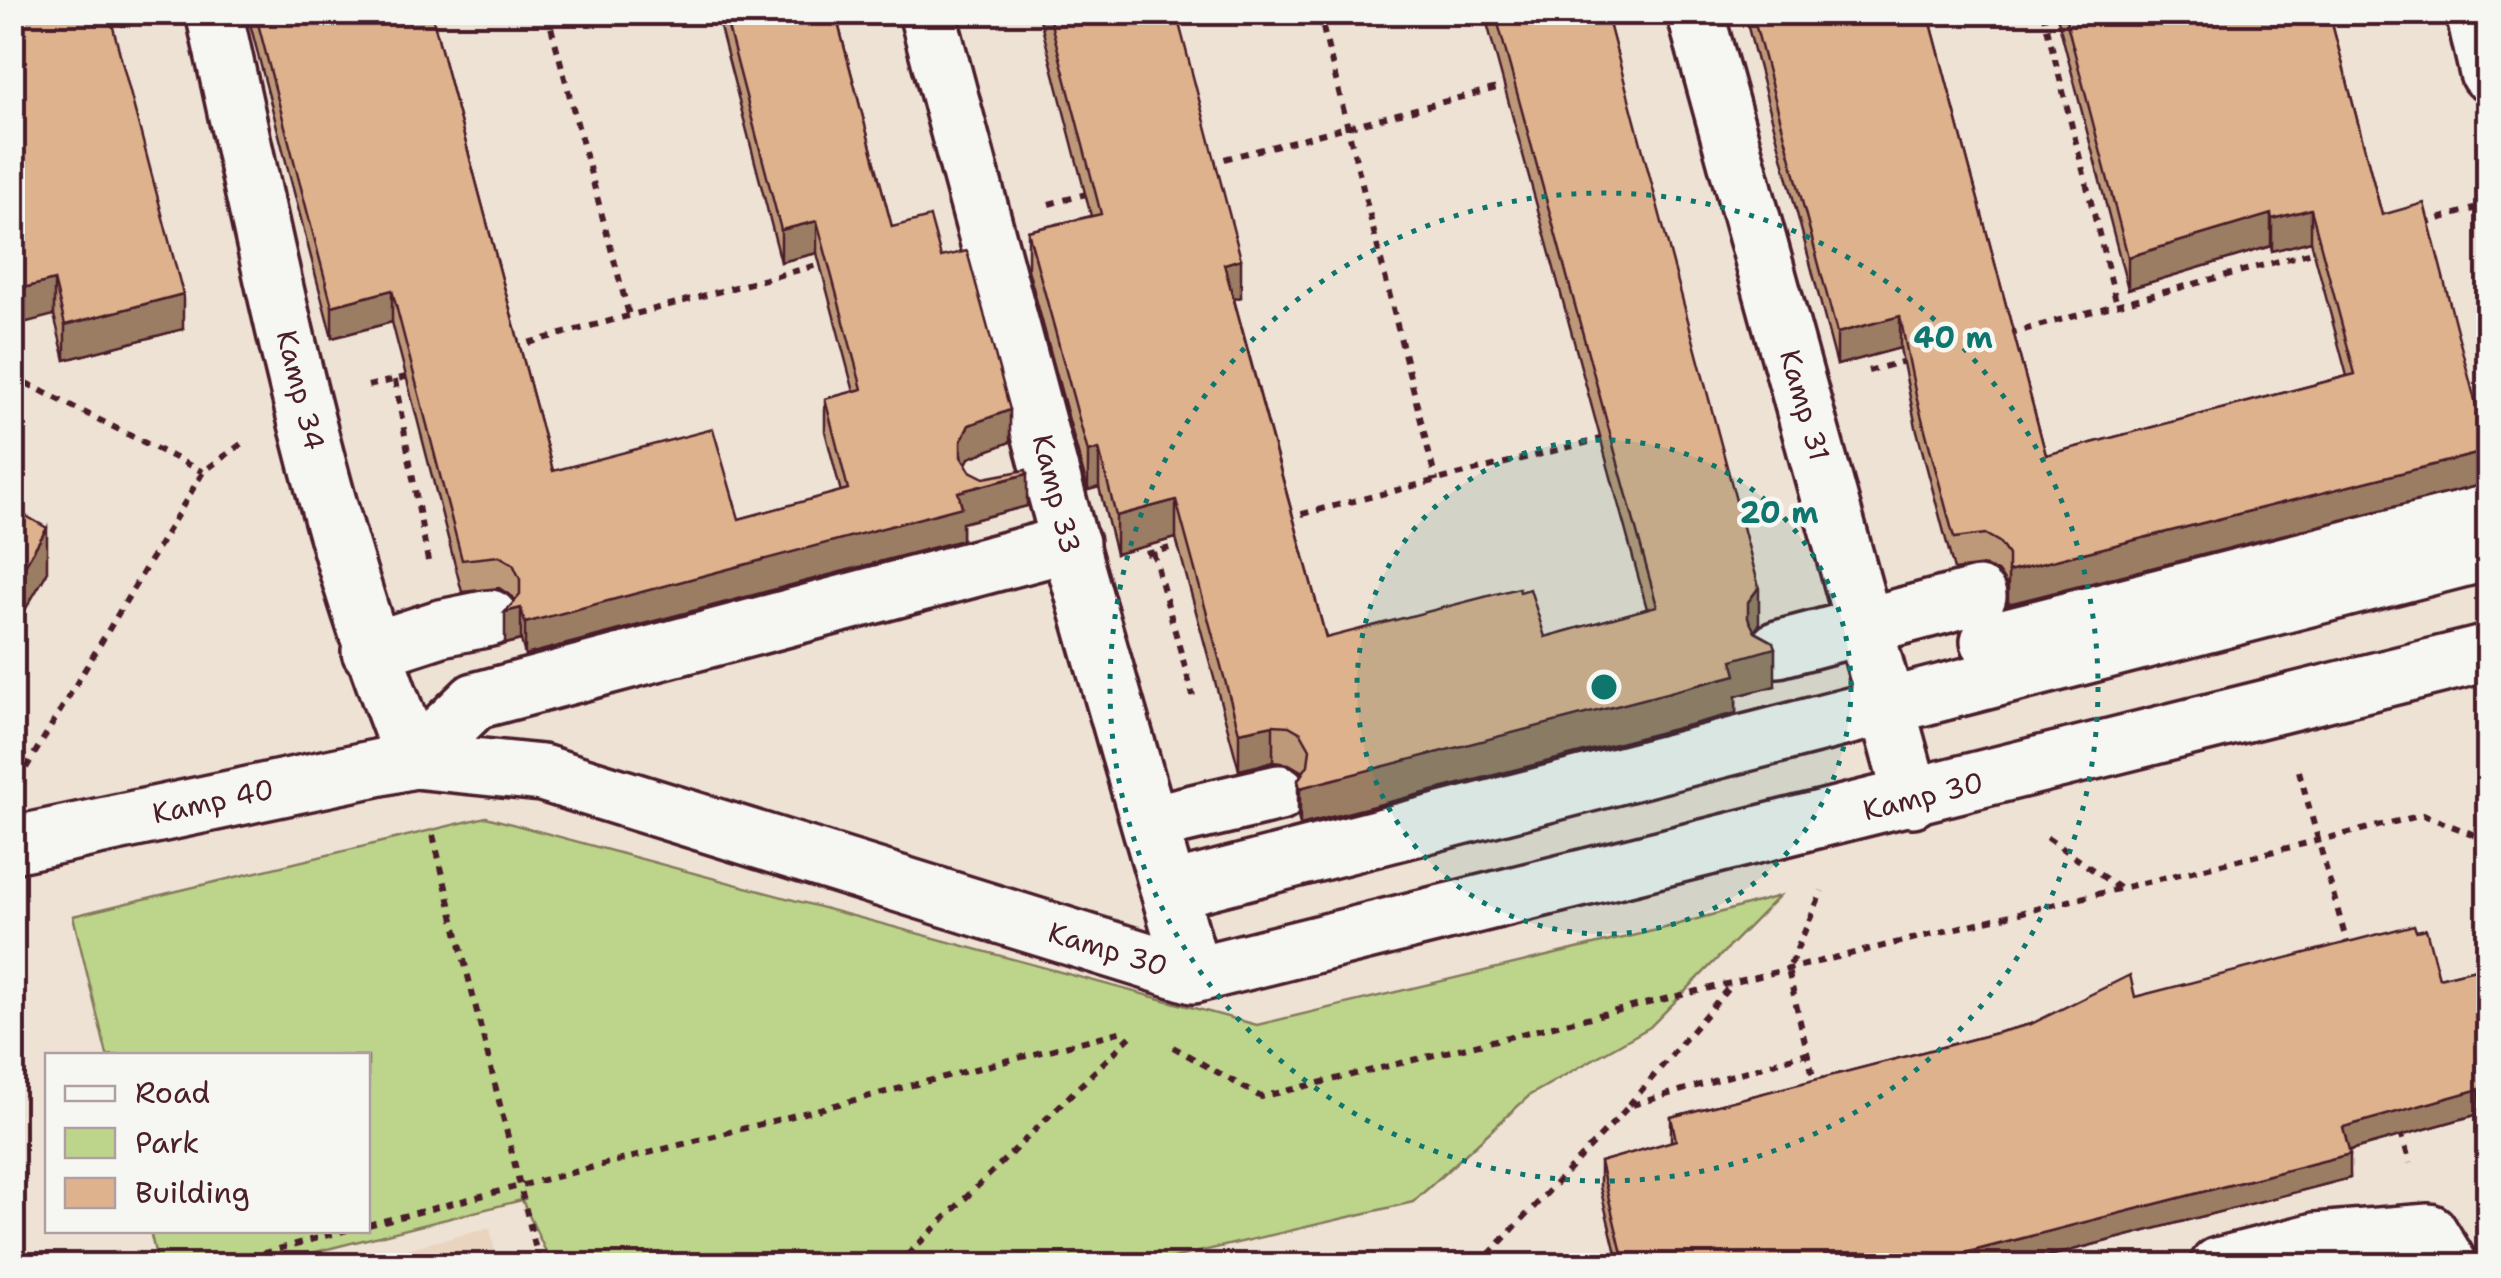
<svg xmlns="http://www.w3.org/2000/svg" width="2501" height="1278" font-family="'Shantell Sans',sans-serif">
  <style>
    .built { fill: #e9d4bf }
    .green { fill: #bdd48b; stroke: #847a5b; stroke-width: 2.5 }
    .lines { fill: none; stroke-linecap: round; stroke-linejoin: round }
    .street-casing { stroke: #4a1f2b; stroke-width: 62 }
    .path { stroke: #4a1f2b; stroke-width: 6; stroke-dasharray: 8 8; stroke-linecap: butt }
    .street { stroke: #f6f6f2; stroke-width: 55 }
    .wall { fill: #be9979; stroke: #4a1f2b; stroke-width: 2.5 }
    .shaded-wall { fill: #9b7d63; stroke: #4a1f2b; stroke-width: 2.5 }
    .building { fill: #ddb28d; stroke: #4a1f2b; stroke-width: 2.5 }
    .ring { fill: none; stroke: #0f766e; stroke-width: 5; stroke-dasharray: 5 10 }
    .labels { text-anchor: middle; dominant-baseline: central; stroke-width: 9; stroke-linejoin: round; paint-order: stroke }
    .street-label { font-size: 28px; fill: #4a1f2b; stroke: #f6f6f2 }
    .centre { fill: #0f766e; stroke: #f6f6f2; stroke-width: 5 }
    .ring-label { font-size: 30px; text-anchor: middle; font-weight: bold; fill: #0f766e; stroke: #f6f6f2; stroke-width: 9; stroke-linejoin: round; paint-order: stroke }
  </style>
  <rect width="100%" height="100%" fill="#eee2d4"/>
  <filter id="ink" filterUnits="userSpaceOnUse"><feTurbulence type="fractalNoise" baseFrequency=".01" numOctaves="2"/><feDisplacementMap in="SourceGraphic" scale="20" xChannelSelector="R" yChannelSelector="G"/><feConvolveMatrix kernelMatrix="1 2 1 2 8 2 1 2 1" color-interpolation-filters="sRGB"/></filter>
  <g filter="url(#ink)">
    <path class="built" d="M 490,1228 L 498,1265 L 342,1265 Z"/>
    <path class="green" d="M 486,817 L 1257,1025 L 1665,928 L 1779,896 L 1650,1027 L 1530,1095 L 1413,1202 L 1143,1265 L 552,1265 L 522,1200 L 264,1265 L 158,1265 L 150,1231 L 368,1230 L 368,1056 L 107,1055 L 73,916 Z"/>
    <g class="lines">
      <g class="street-casing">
        <path id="street" d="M 214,12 C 271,264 317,521 414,760
          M 927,12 L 1077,571 L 1193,975
          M 1695,12 L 1912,799
          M 2474,12 L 2488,73
          M 1989,641 L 2488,513
          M 1778,649 L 1978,596
          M 370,651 L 441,628 L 490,618
          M 414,760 L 475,701 L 1071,543
          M 1150,823 L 1279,793
          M 12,845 L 414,760 L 542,773 L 1193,975 L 2488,653
          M 1170,891 L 2488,552
          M 2218,1266 L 2316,1241 L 2429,1232 L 2450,1266"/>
      </g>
      <path class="path" d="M 547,12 L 629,315
        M 1319,12 L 1436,481
        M 2043,12 L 2117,305
        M 105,28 L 146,18
        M 1209,163 L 1512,84
        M 1049,204 L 1090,193
        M 2424,223 L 2488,205
        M 2008,334 L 2320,250
        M 513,347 L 825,263
        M 1868,371 L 1909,360
        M 12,376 L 203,472
        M 395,380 L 428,561
        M 368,386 L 414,375
        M 1286,518 L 1609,437
        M 1153,552 L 1193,696
        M 1146,554 L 1182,545
        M 26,768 L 203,472 L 241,444
        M 2299,771 L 2348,947
        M 433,835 L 540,1266
        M 2047,838 L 2119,888
        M 1173,1047 L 1261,1097 L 2423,815 L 2488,840
        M 1816,1089 L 1788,970 L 1822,891
        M 1629,1105 L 1731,985
        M 2401,1132 L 2410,1163
        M 368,1225 L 1127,1030
        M 217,1266 L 347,1230
        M 896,1266 L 1135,1032
        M 1478,1266 L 1629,1106 L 1807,1053"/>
      <use href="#street" class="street"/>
    </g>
    <path class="wall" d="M 12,12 L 183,329 L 65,360 L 54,315 Z
      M 247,12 L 431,12 L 553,471 L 739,519 L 841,492 L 825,431 L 825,399 L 854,392 L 817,253 L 781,262 L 716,12 L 835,12 L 892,227 L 941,257 L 1010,442 L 969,458 L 966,464 L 970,471 L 1027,506 L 962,523 L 962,540 L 525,655 L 521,640 L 505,644 L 515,601 L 513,597 L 499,588 L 462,592 L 392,322 L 332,338 Z
      M 1038,12 L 1176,12 L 1241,297 L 1234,299 L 1326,638 L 1545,637 L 1647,609 L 1484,12 L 1606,12 L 1759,625 L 1754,631 L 1775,686 L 1736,696 L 1736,713 L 1300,825 L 1298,817 L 1298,780 L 1302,773 L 1301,771 L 1289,764 L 1273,762 L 1239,770 L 1176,538 L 1116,554 L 1099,487 L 1088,490 L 1028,269 L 1028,231 L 1091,216 Z
      M 1744,12 L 1928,12 L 2046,455 L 2347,376 L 2311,241 L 2272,251 L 2271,246 L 2128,289 L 2056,12 L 2329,12 L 2382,215 L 2488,483 L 2008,604 L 2008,587 L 1999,573 L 1985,566 L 1954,570 L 1916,427 L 1900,348 L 1837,365 Z
      M 2416,931 L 2439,978 L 2488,966 L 2488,1150 L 2479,1114 L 2349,1150 L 2350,1178 L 2011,1266 L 1619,1266 L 1600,1187 L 1600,1162 L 1671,1142 L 1671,1117 L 2135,997 Z"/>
    <path class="shaded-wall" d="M 2311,209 L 2311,241 L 2272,251 L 2272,219 Z
      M 2271,214 L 2271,246 L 2128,289 L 2128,257 Z
      M 817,221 L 817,253 L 781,262 L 781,230 Z
      M 1241,259 L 1241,297 L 1224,302 L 1224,264 Z
      M 54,280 L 54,315 L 12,326 L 12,291 Z
      M 392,290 L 392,322 L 332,338 L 332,306 Z
      M 183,294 L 183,329 L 65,360 L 65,325 Z
      M 1900,316 L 1900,348 L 1837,365 L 1837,333 Z
      M 1010,410 L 1010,442 L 969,458 L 961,473 L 961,441 L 969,425 Z
      M 1099,449 L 1099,487 L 1088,490 L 1088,452 Z
      M 2488,451 L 2488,483 L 2008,604 L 2008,572 Z
      M 1027,474 L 1027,506 L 962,523 L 962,540 L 525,655 L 525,623 L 958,492 Z
      M 1176,500 L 1176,538 L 1116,554 L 1116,516 Z
      M 47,528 L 47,573 L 12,632 L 12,587 Z
      M 1759,587 L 1759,625 L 1748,640 L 1775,648 L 1775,686 L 1736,696 L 1736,713 L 1300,825 L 1300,788 L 1732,660 L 1748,602 Z
      M 521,608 L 521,640 L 505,644 L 505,612 Z
      M 1273,725 L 1273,762 L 1239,770 L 1239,732 Z
      M 2479,1089 L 2479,1114 L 2343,1152 L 2343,1127 Z
      M 2350,1154 L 2350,1178 L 2011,1266 L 1914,1266 Z"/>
    <path class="building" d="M 12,12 L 109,12 L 183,294 L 65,325 L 54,280 L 12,291 Z
      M 255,12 L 431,12 L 553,471 L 713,429 L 739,519 L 848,489 L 825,399 L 862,389 L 817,221 L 781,230 L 724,12 L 835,12 L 892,227 L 930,217 L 941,257 L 967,251 L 1010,410 L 969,425 L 961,441 L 961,457 L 970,471 L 984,478 L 1026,470 L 1027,474 L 958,492 L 962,507 L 525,623 L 521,608 L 505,612 L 520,595 L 520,579 L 513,564 L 499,556 L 462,560 L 392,290 L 332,306 Z
      M 1048,12 L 1176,12 L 1241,259 L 1224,264 L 1326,638 L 1519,588 L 1520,592 L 1530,589 L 1545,637 L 1657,606 L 1495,12 L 1606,12 L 1759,587 L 1748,602 L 1748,618 L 1755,632 L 1773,642 L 1775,648 L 1732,660 L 1736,675 L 1300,788 L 1298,780 L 1308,765 L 1310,749 L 1301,733 L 1289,726 L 1273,725 L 1239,732 L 1176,500 L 1116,516 L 1099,449 L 1088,452 L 1028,231 L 1101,214 Z
      M 1752,12 L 1928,12 L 2046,455 L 2355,374 L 2311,209 L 2272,219 L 2271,214 L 2128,257 L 2064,12 L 2329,12 L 2382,215 L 2424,203 L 2488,451 L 2008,572 L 2008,555 L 1999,542 L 1985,534 L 1954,538 L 1916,396 L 1900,316 L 1837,333 Z
      M 12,508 L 47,528 L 12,587 Z
      M 2414,925 L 2416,931 L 2426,929 L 2439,978 L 2488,966 L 2488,1125 L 2479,1089 L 2343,1127 L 2350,1154 L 1914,1266 L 1625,1266 L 1600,1162 L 1676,1140 L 1671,1117 L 2031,1024 L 2130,975 L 2135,997 Z"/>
  </g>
  <circle cx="1604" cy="687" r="247" fill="#0f766e" fill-opacity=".12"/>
  <g class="ring">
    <circle cx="1604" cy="687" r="247"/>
    <circle cx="1604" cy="687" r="494"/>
  </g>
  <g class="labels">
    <g class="street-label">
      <text transform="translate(301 390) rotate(76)">Kamp 34</text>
      <text transform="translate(1805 405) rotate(74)">Kamp 31</text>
      <text transform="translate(1057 494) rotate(76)">Kamp 33</text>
      <text transform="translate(1923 796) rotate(-14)">Kamp 30</text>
      <text transform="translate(213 801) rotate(-12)">Kamp 40</text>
      <text transform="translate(1108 949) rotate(17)">Kamp 30</text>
    </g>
  </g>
  <circle cx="1604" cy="687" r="15" class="centre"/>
  <g class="ring-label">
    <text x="1953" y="348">40 m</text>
    <text x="1779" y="523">20 m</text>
  </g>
  <rect width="2501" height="1278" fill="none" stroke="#f6f6f2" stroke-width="50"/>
  <rect x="25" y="25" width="2451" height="1228" fill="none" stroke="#4a1f2b" stroke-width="4" filter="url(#ink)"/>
  <rect x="45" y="1053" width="325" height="180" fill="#f6f6f2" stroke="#b1a0a2" stroke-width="2.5"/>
  <rect x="65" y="1086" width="50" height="15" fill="#f6f6f2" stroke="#b1a0a2" stroke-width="2.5"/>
  <text x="135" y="1103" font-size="30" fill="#4a1f2b">Road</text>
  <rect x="65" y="1128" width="50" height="30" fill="#bdd48b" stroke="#b1a0a2" stroke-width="2.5"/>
  <text x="135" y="1153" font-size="30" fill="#4a1f2b">Park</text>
  <rect x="65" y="1178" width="50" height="30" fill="#ddb28d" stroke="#b1a0a2" stroke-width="2.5"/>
  <text x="135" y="1203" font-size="30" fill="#4a1f2b">Building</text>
</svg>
